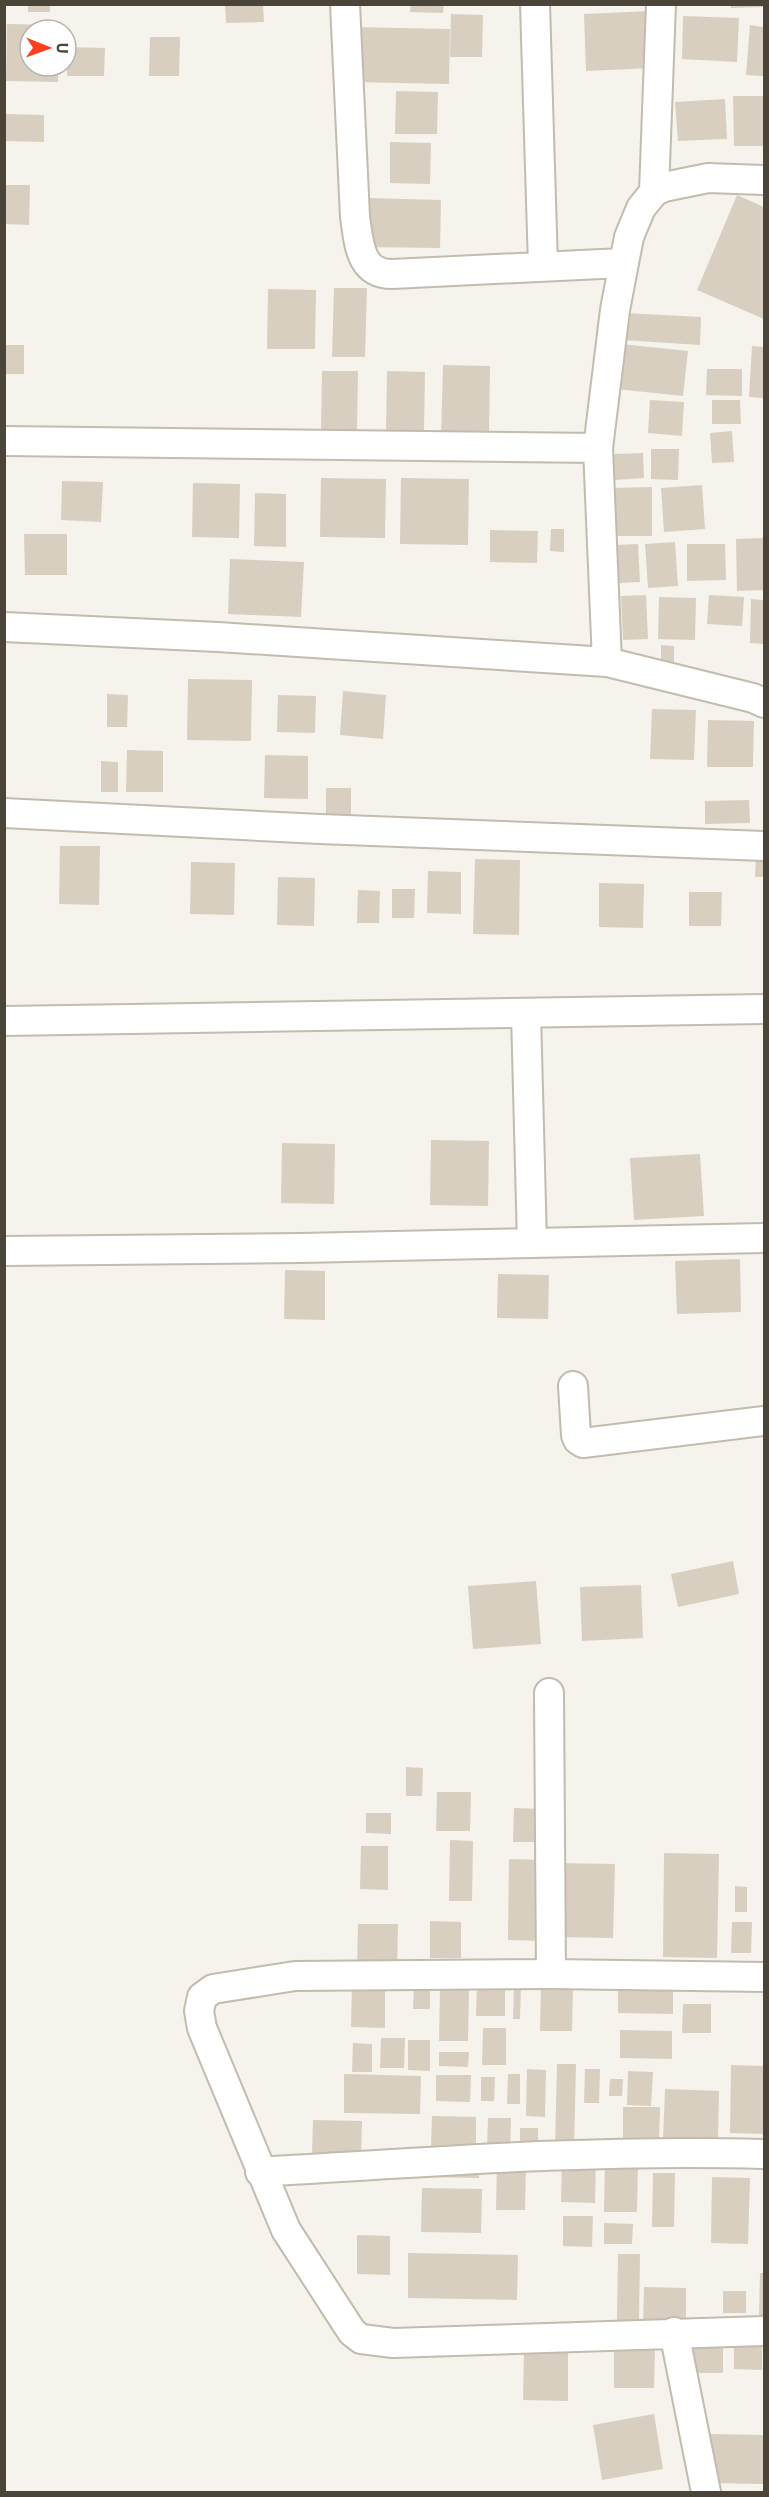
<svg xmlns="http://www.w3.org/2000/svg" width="769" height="2497" font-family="'IBM Plex Sans',sans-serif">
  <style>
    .building { fill: #d8cfc1 }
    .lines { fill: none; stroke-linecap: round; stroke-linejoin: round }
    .street-casing { stroke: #c2bbae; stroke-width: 32 }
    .street { stroke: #fff; stroke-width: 28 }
  </style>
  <rect width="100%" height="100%" fill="#f6f3ec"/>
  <path class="building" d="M 28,4 L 50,4 L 50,12 L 28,12 Z
    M 225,4 L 263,4 L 264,22 L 226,23 Z
    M 411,4 L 444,4 L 443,13 L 410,12 Z
    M 731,4 L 764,4 L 764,7 L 731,8 Z
    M 650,11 L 652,68 L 586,71 L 584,14 Z
    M 451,14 L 483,15 L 482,57 L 450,57 Z
    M 683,16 L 739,18 L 737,62 L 682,59 Z
    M 7,24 L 59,25 L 59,30 L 30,30 L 30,66 L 58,66 L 58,82 L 6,81 Z
    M 750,25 L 764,27 L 764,76 L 746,75 Z
    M 352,27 L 450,29 L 449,84 L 351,82 Z
    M 150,37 L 180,37 L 179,76 L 149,76 Z
    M 67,47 L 105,48 L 104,76 L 67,76 Z
    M 396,91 L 438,92 L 437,134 L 395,134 Z
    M 733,96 L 764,96 L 764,146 L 734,146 Z
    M 725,99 L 727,139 L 678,141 L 675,102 Z
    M 6,114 L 44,115 L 44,142 L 5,141 Z
    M 390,142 L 431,143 L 430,184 L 390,183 Z
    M 5,185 L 30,185 L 29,225 L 4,224 Z
    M 737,195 L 764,207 L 764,319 L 697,290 Z
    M 368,198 L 441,200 L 440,248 L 367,247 Z
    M 334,288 L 367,288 L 365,357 L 332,357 Z
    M 268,289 L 316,290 L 315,349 L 267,349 Z
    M 624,313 L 701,317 L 700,345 L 622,340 Z
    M 621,344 L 688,351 L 683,396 L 616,389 Z
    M 4,345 L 24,345 L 24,374 L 4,374 Z
    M 752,346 L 764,347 L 764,398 L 749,397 Z
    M 443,365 L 490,366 L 489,436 L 441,435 Z
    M 707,369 L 742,369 L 742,396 L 706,395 Z
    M 322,371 L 358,371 L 357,431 L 321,430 Z
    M 387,371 L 425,372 L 424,432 L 386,432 Z
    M 650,400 L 684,402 L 682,436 L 648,433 Z
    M 712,400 L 740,400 L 741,424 L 712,424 Z
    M 732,431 L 734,462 L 712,463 L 710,433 Z
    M 651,449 L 679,449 L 678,480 L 651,479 Z
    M 643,453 L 644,478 L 615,480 L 613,454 Z
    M 321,478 L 386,479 L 385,538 L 320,537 Z
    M 401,478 L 469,479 L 468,545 L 400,544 Z
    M 62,481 L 103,482 L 101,522 L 61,520 Z
    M 193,483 L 240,484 L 239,538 L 192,537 Z
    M 702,485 L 705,529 L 664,532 L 661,488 Z
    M 652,487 L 652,536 L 611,536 L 611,488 Z
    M 255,493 L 286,494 L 286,547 L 254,546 Z
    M 551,529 L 564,529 L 564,552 L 550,551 Z
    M 490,530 L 538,531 L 537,563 L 490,562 Z
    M 24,534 L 67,534 L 67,575 L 25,575 Z
    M 764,538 L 764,590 L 737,591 L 736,539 Z
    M 675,542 L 678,586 L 648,588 L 645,544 Z
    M 638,544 L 640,582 L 619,583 L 616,545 Z
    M 687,544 L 725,544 L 726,580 L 687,581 Z
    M 230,559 L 304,562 L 301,617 L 228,614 Z
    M 646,595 L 648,639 L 623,640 L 621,596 Z
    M 709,595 L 744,597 L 742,626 L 707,624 Z
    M 659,597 L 696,598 L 695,640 L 658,639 Z
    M 751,599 L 764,600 L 764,644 L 750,643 Z
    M 661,645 L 674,646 L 674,667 L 661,667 Z
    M 188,679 L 252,680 L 251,741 L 187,740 Z
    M 343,691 L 386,695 L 383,739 L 340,735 Z
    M 107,694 L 128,695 L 127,727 L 107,727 Z
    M 278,695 L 316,696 L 315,733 L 277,732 Z
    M 652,709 L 696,710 L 694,760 L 650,759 Z
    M 708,720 L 754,721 L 753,767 L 707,767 Z
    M 127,750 L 163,751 L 163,792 L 126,792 Z
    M 265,755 L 308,756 L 308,799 L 264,798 Z
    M 101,761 L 118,762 L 118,792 L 101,792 Z
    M 326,788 L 351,788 L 351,824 L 326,823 Z
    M 749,800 L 750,823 L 705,824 L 705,801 Z
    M 60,846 L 100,846 L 99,905 L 59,904 Z
    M 756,854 L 764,854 L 764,877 L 755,877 Z
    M 475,859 L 520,860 L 519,935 L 473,934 Z
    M 191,862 L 235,863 L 234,915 L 190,914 Z
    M 428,871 L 461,872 L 461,914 L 427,913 Z
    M 278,877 L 315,878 L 314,926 L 277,925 Z
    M 599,883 L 644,884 L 643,928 L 599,927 Z
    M 392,889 L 415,889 L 414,918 L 392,918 Z
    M 358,890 L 380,891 L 379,923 L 357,923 Z
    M 689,892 L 722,892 L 721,926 L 689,926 Z
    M 431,1140 L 489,1141 L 488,1206 L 430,1205 Z
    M 282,1143 L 335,1144 L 334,1204 L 281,1203 Z
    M 700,1154 L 704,1216 L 634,1220 L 630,1158 Z
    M 740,1259 L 741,1312 L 677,1314 L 675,1261 Z
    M 285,1270 L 325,1271 L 325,1320 L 284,1319 Z
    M 498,1274 L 549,1275 L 548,1319 L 497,1318 Z
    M 733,1561 L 739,1594 L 678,1607 L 671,1574 Z
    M 536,1581 L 541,1644 L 473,1649 L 468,1586 Z
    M 641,1585 L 643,1638 L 582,1641 L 580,1587 Z
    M 406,1767 L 423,1768 L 422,1796 L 406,1796 Z
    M 437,1792 L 471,1792 L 470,1831 L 436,1831 Z
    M 514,1808 L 544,1809 L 544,1842 L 513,1842 Z
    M 366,1813 L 391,1813 L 391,1834 L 366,1833 Z
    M 450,1840 L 473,1841 L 472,1901 L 449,1901 Z
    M 361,1846 L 388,1846 L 388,1890 L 360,1889 Z
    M 664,1853 L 719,1854 L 717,1958 L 663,1957 Z
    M 509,1859 L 543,1860 L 542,1941 L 508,1940 Z
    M 554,1863 L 615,1864 L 613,1938 L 553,1937 Z
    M 735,1886 L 747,1887 L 747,1912 L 735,1912 Z
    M 430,1921 L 461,1922 L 461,1958 L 430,1958 Z
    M 732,1922 L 752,1922 L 751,1953 L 731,1953 Z
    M 358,1924 L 398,1924 L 397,1969 L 357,1968 Z
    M 352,1982 L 385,1983 L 385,2028 L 351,2027 Z
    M 414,1983 L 430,1983 L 430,2009 L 413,2009 Z
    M 541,1983 L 573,1984 L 572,2031 L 540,2031 Z
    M 477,1984 L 505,1984 L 505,2016 L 476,2016 Z
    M 514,1985 L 521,1985 L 520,2019 L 513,2019 Z
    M 440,1989 L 469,1989 L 468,2041 L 439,2041 Z
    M 618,1991 L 673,1991 L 673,2014 L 618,2013 Z
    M 683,2004 L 711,2004 L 711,2033 L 682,2033 Z
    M 483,2028 L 506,2028 L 506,2065 L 482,2065 Z
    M 620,2030 L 672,2031 L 672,2059 L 620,2058 Z
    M 381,2038 L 405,2038 L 404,2068 L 380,2068 Z
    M 408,2040 L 430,2040 L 430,2071 L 408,2070 Z
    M 353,2043 L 372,2044 L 372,2072 L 352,2072 Z
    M 439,2052 L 469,2052 L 468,2067 L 439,2066 Z
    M 557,2064 L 576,2064 L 574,2148 L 555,2147 Z
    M 731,2065 L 764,2066 L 764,2134 L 730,2133 Z
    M 527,2069 L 546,2070 L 545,2117 L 526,2116 Z
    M 585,2069 L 600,2069 L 599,2103 L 584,2103 Z
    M 628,2071 L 653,2072 L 651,2106 L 627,2105 Z
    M 344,2074 L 421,2076 L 420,2114 L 344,2113 Z
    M 508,2074 L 520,2074 L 520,2104 L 507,2104 Z
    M 436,2075 L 471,2075 L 470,2102 L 436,2101 Z
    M 481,2077 L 495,2077 L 494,2101 L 481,2101 Z
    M 610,2079 L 623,2079 L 622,2096 L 609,2096 Z
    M 665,2089 L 719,2091 L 718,2142 L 663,2140 Z
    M 623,2107 L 660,2107 L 659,2143 L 623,2143 Z
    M 432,2116 L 476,2117 L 476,2148 L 431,2147 Z
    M 488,2118 L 511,2118 L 510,2151 L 487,2151 Z
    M 313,2120 L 362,2121 L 361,2156 L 312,2155 Z
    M 520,2128 L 538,2128 L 538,2151 L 520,2150 Z
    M 562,2156 L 596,2157 L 595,2203 L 561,2202 Z
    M 605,2160 L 638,2161 L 637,2212 L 604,2212 Z
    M 497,2162 L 526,2163 L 525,2210 L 496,2210 Z
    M 425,2164 L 480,2165 L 479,2178 L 425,2177 Z
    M 653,2173 L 675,2173 L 674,2227 L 652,2227 Z
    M 712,2177 L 750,2178 L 748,2244 L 711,2243 Z
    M 422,2188 L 482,2189 L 481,2233 L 421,2232 Z
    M 563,2216 L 593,2216 L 592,2247 L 563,2246 Z
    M 604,2223 L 633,2224 L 632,2244 L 604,2244 Z
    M 357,2235 L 390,2236 L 390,2275 L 357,2274 Z
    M 408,2253 L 518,2255 L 517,2300 L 408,2298 Z
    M 618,2254 L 640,2254 L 639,2321 L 617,2321 Z
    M 760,2273 L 764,2273 L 764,2315 L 759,2315 Z
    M 644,2287 L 686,2288 L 686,2325 L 643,2324 Z
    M 723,2291 L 746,2291 L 746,2313 L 723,2313 Z
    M 734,2345 L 762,2346 L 762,2370 L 734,2369 Z
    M 686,2346 L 723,2346 L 723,2373 L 686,2373 Z
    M 524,2349 L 568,2350 L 568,2401 L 523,2400 Z
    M 614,2349 L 655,2350 L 654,2388 L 614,2388 Z
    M 654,2414 L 663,2469 L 602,2480 L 593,2425 Z
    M 709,2434 L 764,2435 L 764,2484 L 708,2483 Z"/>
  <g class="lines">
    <g class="street-casing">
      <path id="street" d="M 345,4 L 355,217 C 359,242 359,274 392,274 L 622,263
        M 535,4 L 543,266
        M 654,192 L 661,4
        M 4,441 L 598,448
        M 4,627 L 218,637 L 607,662 L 753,698 L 764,703
        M 607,662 L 598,448 L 615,310 L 629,237 L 641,208 L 654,192 L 664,187 L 708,178 L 764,180
        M 4,813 L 320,829 L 764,846
        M 526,1013 L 532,1243
        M 4,1021 L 764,1009
        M 4,1251 L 300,1248 L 764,1238
        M 573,1386 L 576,1435 L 578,1440 L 583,1443 L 764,1421
        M 549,1693 L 551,1974
        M 764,1977 L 551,1974 L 295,1976 L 213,1989 L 202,1997 L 199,2011 L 202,2028 L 286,2230 L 352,2332 L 361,2339 L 393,2343 L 764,2331
        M 260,2172 C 428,2162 596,2149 764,2154
        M 674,2332 L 706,2492"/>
    </g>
    <use href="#street" class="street"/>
  </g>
  <rect width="769" height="2497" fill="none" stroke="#4b4439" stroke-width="12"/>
  <g transform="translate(48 48) rotate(91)"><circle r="28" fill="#ffffff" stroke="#b7b4b0" stroke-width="1.5"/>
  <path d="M0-4.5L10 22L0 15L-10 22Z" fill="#fc3f1d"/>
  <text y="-9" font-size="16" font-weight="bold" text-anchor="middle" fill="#4b4439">U</text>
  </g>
</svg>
